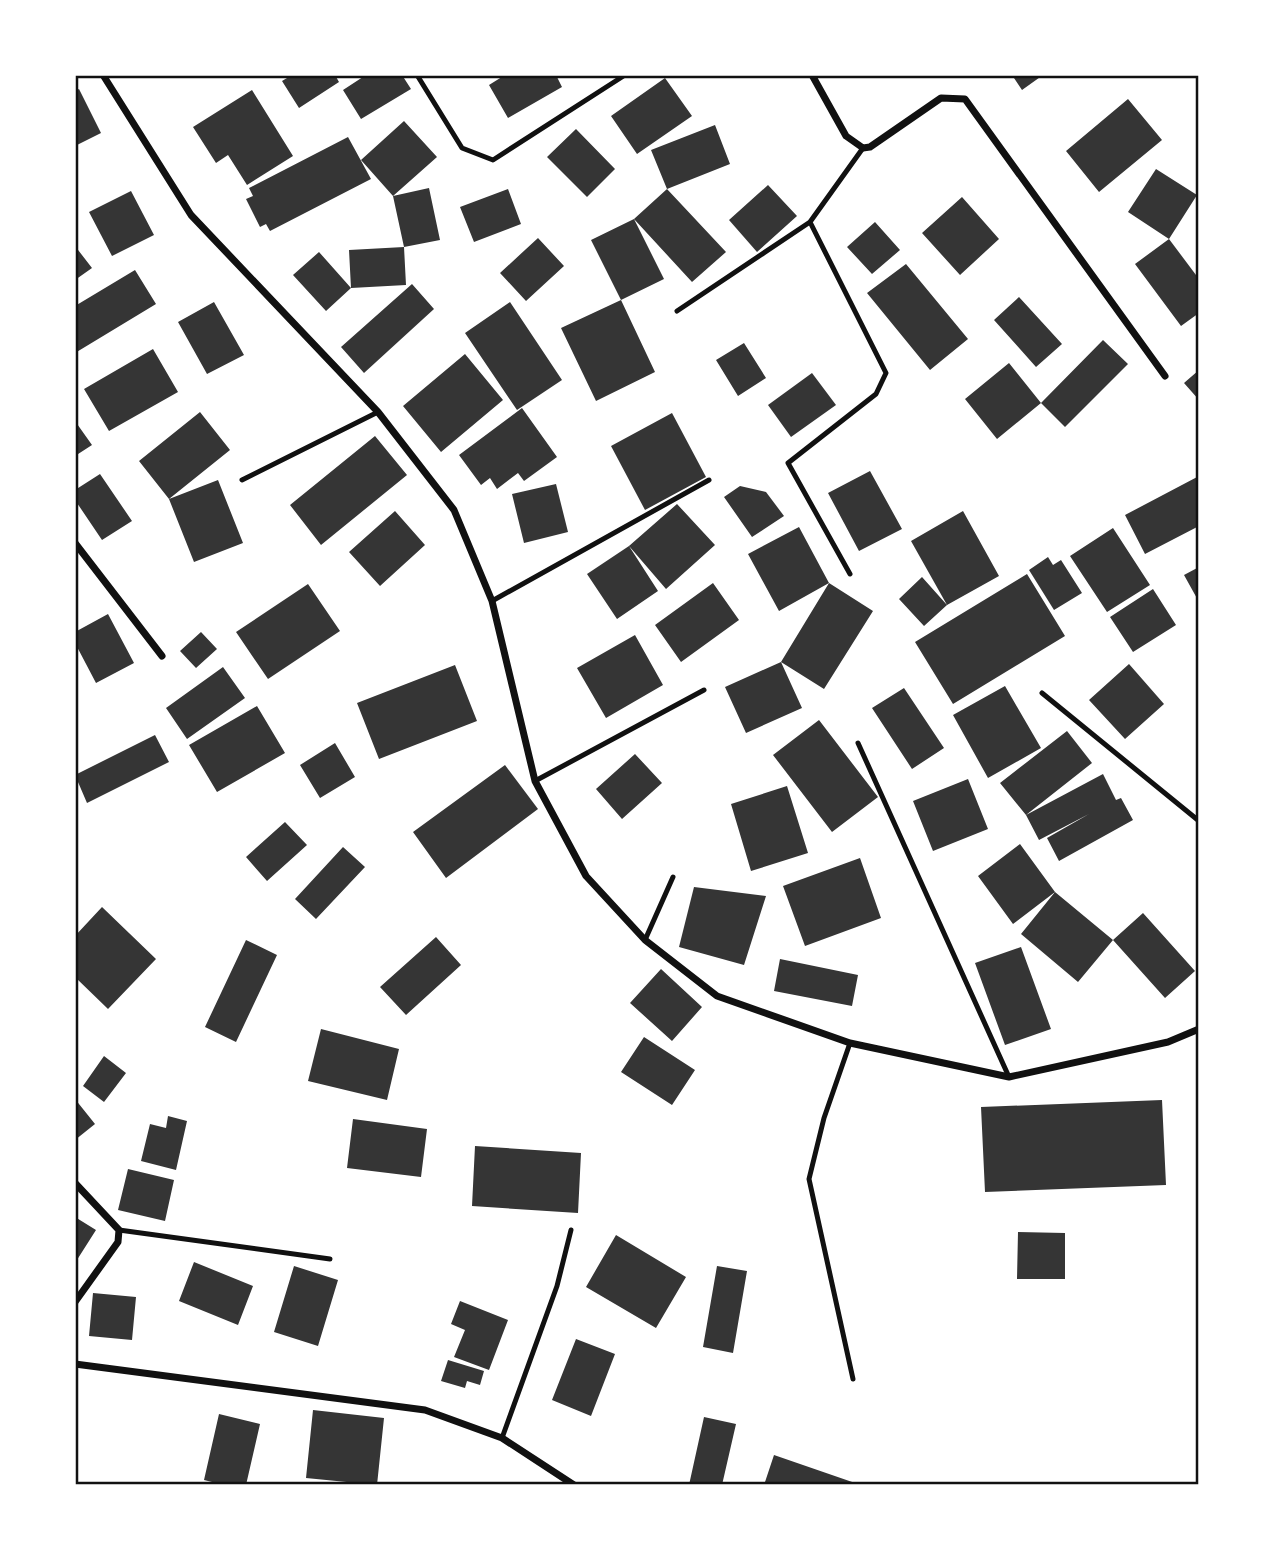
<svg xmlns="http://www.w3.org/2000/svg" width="1274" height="1560" font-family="'Titillium Web',sans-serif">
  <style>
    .building { fill: #353535 }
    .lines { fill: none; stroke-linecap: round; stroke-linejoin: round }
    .service { stroke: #111; stroke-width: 5 }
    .minor { stroke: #111; stroke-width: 7 }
    .neatline { fill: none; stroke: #111; stroke-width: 2.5 }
  </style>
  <rect width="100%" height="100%" fill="#fff"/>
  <path class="building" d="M 292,75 L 335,75 L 339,82 L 299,108 L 282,81 Z
    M 366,75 L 402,75 L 411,89 L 361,119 L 343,90 Z
    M 505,75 L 556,75 L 562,87 L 508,118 L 489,85 Z
    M 1012,75 L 1043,75 L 1022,90 Z
    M 665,78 L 692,116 L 637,154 L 611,116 Z
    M 79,89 L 101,133 L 75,146 L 75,91 Z
    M 252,90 L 293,156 L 247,185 L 228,155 L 216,163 L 193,127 Z
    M 1128,99 L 1162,140 L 1099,192 L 1066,151 Z
    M 404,121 L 437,157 L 393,196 L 361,160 Z
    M 715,125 L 730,164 L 667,189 L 651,150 Z
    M 576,129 L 615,169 L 587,197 L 547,157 Z
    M 348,137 L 371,179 L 270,231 L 266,224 L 260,227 L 246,199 L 253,196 L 249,188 Z
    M 1156,169 L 1197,195 L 1169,239 L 1128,212 Z
    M 768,185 L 797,216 L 757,252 L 729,220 Z
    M 429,188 L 440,240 L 404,247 L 393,196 Z
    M 508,189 L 521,224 L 474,242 L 460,207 Z
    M 667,189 L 726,252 L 692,282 L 634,219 Z
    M 131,191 L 154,235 L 112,256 L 89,212 Z
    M 962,197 L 999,239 L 960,275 L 922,233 Z
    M 634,219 L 664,279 L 621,300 L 591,240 Z
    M 875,222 L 900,250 L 872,274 L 847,247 Z
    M 538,238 L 564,266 L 526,301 L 500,273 Z
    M 1169,239 L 1199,279 L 1199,313 L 1181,326 L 1135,264 Z
    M 75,246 L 92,268 L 75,280 Z
    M 404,247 L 406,285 L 351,288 L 349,250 Z
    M 319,252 L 351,288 L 326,311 L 293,275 Z
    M 906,264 L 968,339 L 930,370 L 867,293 Z
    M 135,270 L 156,304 L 75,353 L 75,306 Z
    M 412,284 L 434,309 L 364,373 L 341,347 Z
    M 1019,297 L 1062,344 L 1036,367 L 994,320 Z
    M 621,300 L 655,372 L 596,401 L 561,328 Z
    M 214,302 L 244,355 L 207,374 L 178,322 Z
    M 510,302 L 562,380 L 517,410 L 465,333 Z
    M 1103,340 L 1128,364 L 1065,427 L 1041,403 Z
    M 744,343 L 766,378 L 738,396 L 716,360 Z
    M 153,349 L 178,392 L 109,431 L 84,389 Z
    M 465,354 L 503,400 L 441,452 L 403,406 Z
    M 1009,363 L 1041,403 L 997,439 L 965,399 Z
    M 1199,370 L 1199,400 L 1184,383 Z
    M 812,373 L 836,405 L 791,437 L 768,405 Z
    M 522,408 L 557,457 L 524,481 L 518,473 L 497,489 L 490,478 L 481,485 L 459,455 Z
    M 200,412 L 230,450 L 169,499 L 139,461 Z
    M 672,413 L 706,477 L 645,510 L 611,446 Z
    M 75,421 L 92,445 L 75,456 Z
    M 375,436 L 407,475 L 321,545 L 290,505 Z
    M 870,471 L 902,529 L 859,551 L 828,493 Z
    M 100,474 L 132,521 L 102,540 L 75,500 L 75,490 Z
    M 1199,476 L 1199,526 L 1145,554 L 1125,515 Z
    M 218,480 L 243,543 L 194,562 L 169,499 Z
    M 556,484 L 568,532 L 524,543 L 512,494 Z
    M 740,486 L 766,492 L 784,516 L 752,537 L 724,497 Z
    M 677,504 L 715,545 L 666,589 L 629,546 Z
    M 395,511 L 425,545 L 380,586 L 349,552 Z
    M 963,511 L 999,576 L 947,605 L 911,541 Z
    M 799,527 L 829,583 L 779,611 L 748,554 Z
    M 1113,528 L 1150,585 L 1107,612 L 1070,556 Z
    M 629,546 L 658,591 L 617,619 L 587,574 Z
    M 1048,557 L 1053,565 L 1061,560 L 1082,593 L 1054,610 L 1029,570 Z
    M 1199,567 L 1199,602 L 1184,575 Z
    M 1027,574 L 1065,636 L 953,704 L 915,642 Z
    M 922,577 L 947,605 L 924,626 L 899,599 Z
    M 713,583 L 739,620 L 681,662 L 655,625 Z
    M 829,583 L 873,611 L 824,689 L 781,662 Z
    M 308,584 L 340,631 L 268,679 L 236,632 Z
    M 1153,589 L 1176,625 L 1133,652 L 1110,617 Z
    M 108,614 L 134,663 L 96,683 L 75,643 L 75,632 Z
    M 201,632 L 217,649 L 196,668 L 180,651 Z
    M 635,635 L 663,685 L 606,718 L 577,668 Z
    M 781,662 L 802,708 L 746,733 L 725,687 Z
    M 1129,664 L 1164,704 L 1125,739 L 1089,700 Z
    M 455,665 L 477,721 L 379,759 L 357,703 Z
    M 223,667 L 245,698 L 187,739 L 166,708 Z
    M 1005,686 L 1041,748 L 988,778 L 953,715 Z
    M 904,688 L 944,748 L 912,769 L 872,708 Z
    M 257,706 L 285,753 L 217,792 L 189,745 Z
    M 819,720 L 878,797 L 832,832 L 773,755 Z
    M 1067,731 L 1092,763 L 1026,815 L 1000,783 Z
    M 155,735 L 169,762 L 87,803 L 75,775 Z
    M 335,743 L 355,777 L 320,798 L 300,765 Z
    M 635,754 L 662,783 L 622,819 L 596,789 Z
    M 505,765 L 538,809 L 446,878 L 413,832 Z
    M 1103,774 L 1116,800 L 1121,798 L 1133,820 L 1059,861 L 1047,838 L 1089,814 L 1039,840 L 1026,815 Z
    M 968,779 L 988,829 L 933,851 L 913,801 Z
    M 787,786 L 808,853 L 751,871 L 731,804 Z
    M 285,822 L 307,845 L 267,881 L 246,857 Z
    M 1020,844 L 1055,892 L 1013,924 L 978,876 Z
    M 343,847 L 365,867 L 316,919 L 295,899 Z
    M 860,858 L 881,918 L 805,946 L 783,886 Z
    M 694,887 L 766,896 L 744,965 L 679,947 Z
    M 1055,892 L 1113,940 L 1078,982 L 1021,934 Z
    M 102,907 L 156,959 L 108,1009 L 75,977 L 75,936 Z
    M 1143,913 L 1195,971 L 1165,998 L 1113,940 Z
    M 436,937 L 461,965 L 406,1015 L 380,987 Z
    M 246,940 L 277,955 L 236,1042 L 205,1027 Z
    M 1021,947 L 1051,1029 L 1005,1045 L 975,963 Z
    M 780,959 L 858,975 L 852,1006 L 774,991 Z
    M 661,969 L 702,1007 L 672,1041 L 630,1003 Z
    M 321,1029 L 399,1049 L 387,1100 L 308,1081 Z
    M 644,1037 L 695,1070 L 672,1105 L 621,1072 Z
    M 104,1056 L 126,1073 L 104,1102 L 83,1086 Z
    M 75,1099 L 95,1124 L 75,1140 Z
    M 1162,1100 L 1166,1185 L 985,1192 L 981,1107 Z
    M 168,1116 L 187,1121 L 176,1170 L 141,1161 L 150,1124 L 166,1128 Z
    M 353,1119 L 427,1129 L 421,1177 L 347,1168 Z
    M 475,1146 L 581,1153 L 578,1213 L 472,1206 Z
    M 128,1169 L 174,1180 L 165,1221 L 118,1210 Z
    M 75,1217 L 96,1230 L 75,1263 Z
    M 1018,1232 L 1065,1233 L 1065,1279 L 1017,1279 Z
    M 616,1235 L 686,1277 L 656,1328 L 586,1287 Z
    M 194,1262 L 253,1286 L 238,1325 L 179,1301 Z
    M 294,1266 L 338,1280 L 318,1346 L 274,1332 Z
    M 717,1266 L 747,1271 L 733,1353 L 703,1347 Z
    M 93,1293 L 136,1297 L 132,1340 L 89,1336 Z
    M 460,1301 L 508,1320 L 489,1370 L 454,1357 L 465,1330 L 451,1324 Z
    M 576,1339 L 615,1354 L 591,1416 L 552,1400 Z
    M 448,1360 L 484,1371 L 480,1385 L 467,1381 L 465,1388 L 441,1381 Z
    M 313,1410 L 384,1418 L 377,1485 L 306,1478 Z
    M 219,1414 L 260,1424 L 246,1485 L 224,1485 L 204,1480 Z
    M 704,1417 L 736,1424 L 722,1485 L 689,1485 Z
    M 774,1455 L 858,1484 L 858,1485 L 764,1485 Z"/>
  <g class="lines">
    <path class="service" d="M 417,75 L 462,148 L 493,160 L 625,75
      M 677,311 L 810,222
      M 242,480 L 378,412
      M 850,574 L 788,463 L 876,394 L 886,373 L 810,222 L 863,148
      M 492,601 L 709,480
      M 1042,693 L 1199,821
      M 858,743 L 1009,1077
      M 535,781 L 704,690
      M 645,940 L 673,877
      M 850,1043 L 824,1118 L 809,1179 L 853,1379
      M 119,1230 L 330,1259
      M 502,1438 L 557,1286 L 571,1230"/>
    <path class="minor" d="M 103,75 L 191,215 L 378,412 L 454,510 L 492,601 L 535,781 L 586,876 L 645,940 L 717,996 L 850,1043 L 1009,1077 L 1168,1042 L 1199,1029
      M 812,75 L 846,136 L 863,148 L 870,147 L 941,98 L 965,99 L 1165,376
      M 75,543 L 162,656
      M 75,1183 L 119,1230 L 118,1242 L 75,1302
      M 75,1364 L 425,1410 L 502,1438 L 574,1485"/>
  </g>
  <rect width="1274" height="1560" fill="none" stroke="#ffffff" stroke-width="154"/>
  <rect x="77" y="77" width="1120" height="1406" class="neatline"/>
</svg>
